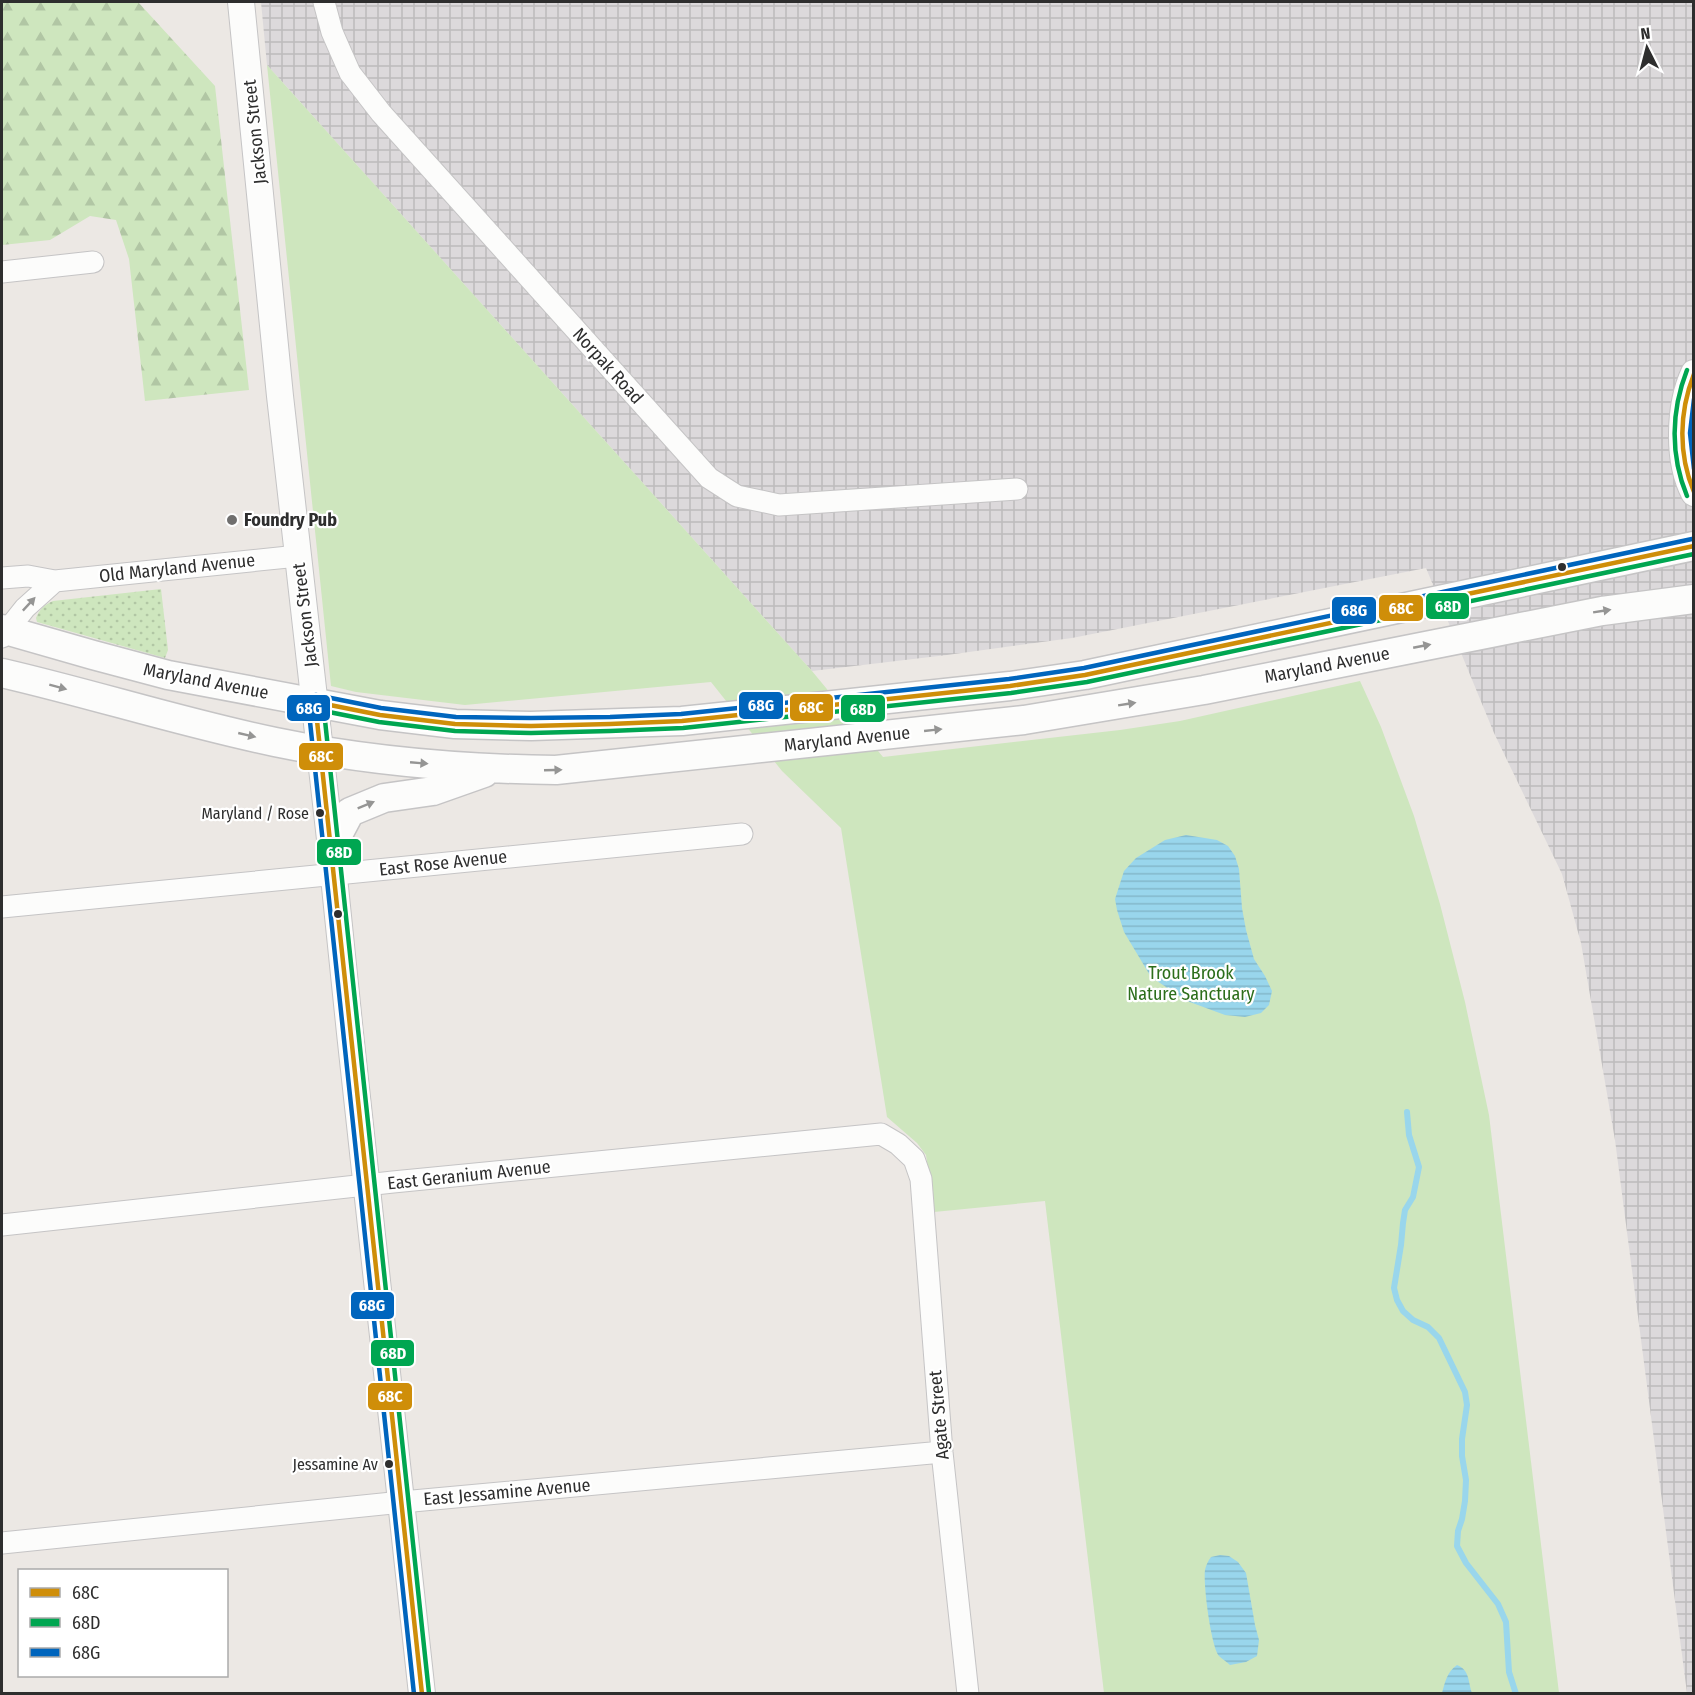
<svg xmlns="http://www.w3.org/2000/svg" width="1695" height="1695" font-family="'Fira Sans Condensed',sans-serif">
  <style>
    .industrial { fill: url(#industrial-grid) }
    .grass { fill: url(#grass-dots) }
    .forest { fill: url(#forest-firs) }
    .park { fill: #cee6be }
    .water { fill: url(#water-rules) }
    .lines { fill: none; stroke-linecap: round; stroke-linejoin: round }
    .stream { stroke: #99d6ec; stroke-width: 6 }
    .minor-casing { stroke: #c5c4c5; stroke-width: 23 }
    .tertiary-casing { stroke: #c5c4c5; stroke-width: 28 }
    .secondary-casing { stroke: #c5c4c5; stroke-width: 31 }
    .minor { stroke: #fcfcfb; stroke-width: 21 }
    .tertiary { stroke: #fcfcfb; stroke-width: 26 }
    .secondary { stroke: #fcfcfb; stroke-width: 28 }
    .bus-1-casing { stroke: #fff; stroke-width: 9 }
    .bus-2-casing { stroke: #fff; stroke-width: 9 }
    .bus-3-casing { stroke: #fff; stroke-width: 9 }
    .bus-1 { stroke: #cf8e09; stroke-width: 4.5 }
    .bus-2 { stroke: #00a651; stroke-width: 4.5 }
    .bus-3 { stroke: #0065bd; stroke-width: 4.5 }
    .oneway { fill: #959594 }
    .poi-dot { fill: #706f6e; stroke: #fff; stroke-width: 2 }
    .bus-dot { fill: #2e2e2e; stroke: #fff; stroke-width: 2 }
    .labels { text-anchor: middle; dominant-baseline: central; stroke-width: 4.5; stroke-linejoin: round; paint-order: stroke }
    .bus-label { font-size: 16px; fill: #2e2e2e; stroke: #fff; text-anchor: end }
    .street-label { font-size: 18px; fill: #2e2e2e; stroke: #fff }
    .poi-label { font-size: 18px; font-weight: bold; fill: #2e2e2e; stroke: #fff; text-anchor: start }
    .park-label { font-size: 18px; fill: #2c6e1b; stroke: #fff }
    .line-badge { stroke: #fff; stroke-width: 2 }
    .badge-label { font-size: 16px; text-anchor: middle; font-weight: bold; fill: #fff }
  </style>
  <defs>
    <pattern id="industrial-grid" width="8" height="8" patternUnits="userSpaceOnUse" patternTransform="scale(1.5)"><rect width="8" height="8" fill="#dcd9db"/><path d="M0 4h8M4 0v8" fill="none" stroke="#bdbbbc"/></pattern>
    <pattern id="grass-dots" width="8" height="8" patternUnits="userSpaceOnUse" patternTransform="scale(1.5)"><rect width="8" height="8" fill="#cee6be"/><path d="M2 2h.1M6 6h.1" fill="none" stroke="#b1c6a4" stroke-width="1.8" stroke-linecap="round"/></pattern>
    <pattern id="forest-firs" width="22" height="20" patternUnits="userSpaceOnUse" patternTransform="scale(1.5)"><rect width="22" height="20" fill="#cee6be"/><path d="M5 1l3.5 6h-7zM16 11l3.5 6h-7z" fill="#b1c6a4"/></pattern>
    <pattern id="water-rules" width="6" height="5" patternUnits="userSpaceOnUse" patternTransform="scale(1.5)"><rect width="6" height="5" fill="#99d6ec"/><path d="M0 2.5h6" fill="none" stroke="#84b8cb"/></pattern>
  </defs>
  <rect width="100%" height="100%" fill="#ece8e4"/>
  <path class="industrial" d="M 261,2 L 1693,2 L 1693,1693 L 1687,1693 L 1615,1140 L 1581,943 L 1562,874 L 1494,733 L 1426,568 L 1072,638 L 947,655 L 812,671 L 267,65 Z"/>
  <path class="grass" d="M 161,589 L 168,650 L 165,658 L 37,622 L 36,618 C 39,610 44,605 53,601 Z"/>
  <path class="forest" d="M 2,2 L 138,2 L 215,86 L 249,390 L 145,401 L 129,259 L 116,220 L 90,216 L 50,240 L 2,245 Z"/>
  <path class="park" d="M 267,65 L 812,671 L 883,757 L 1120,730 L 1180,721 L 1360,681 L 1381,727 L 1414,816 L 1440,904 L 1465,1002 L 1489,1115 L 1559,1693 L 1104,1693 L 1045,1201 L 934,1212 L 926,1155 L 917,1143 L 887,1117 L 841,828 L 782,771 L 711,682 L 465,705 L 356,692 L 331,686 Z"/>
  <path class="water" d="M 1186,835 L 1217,840 L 1228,846 L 1235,856 L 1239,869 L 1242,908 L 1246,930 L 1254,959 L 1265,976 L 1272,991 L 1269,1005 L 1261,1013 L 1245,1017 L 1225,1015 L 1187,1001 L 1151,977 L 1124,932 L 1117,910 L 1115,899 L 1124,871 L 1136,858 L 1165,840 Z
    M 1220,1555 L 1229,1556 L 1238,1562 L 1246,1573 L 1255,1625 L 1259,1640 L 1257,1656 L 1246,1662 L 1230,1665 C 1227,1662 1222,1659 1219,1656 C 1211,1646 1203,1584 1205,1570 C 1206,1565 1208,1561 1211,1557 Z
    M 1457,1665 C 1470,1670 1468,1682 1472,1693 L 1442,1693 C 1445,1682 1447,1672 1457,1665 Z"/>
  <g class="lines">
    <path class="stream" d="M 1407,1112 L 1409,1135 L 1419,1167 L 1413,1197 L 1405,1210 L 1403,1223 L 1401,1245 L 1394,1288 L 1397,1300 L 1403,1311 L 1413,1320 L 1428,1327 L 1439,1338 L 1465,1392 L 1467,1405 L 1462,1439 L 1462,1456 L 1466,1480 L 1465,1501 L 1462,1519 L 1458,1531 L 1457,1546 L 1466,1563 L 1498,1604 L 1506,1622 L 1509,1672 L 1516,1694"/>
    <g class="minor-casing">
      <path id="minor" d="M 324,2 L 332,32 L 350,73 L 381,113 L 709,478 L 737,496 L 779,505 L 1017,489
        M 2,272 L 93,262
        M 2,578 L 28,576 L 55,581 L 298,556
        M 2,637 L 25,608 L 55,581
        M 2,907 L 742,834
        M 2,1225 L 393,1182 L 881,1134 L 898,1144 L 914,1159 L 921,1179 L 942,1452 L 968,1694
        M 2,1543 L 402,1502 L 942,1452"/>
    </g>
    <g class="tertiary-casing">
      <path id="tertiary" d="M 241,2 L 280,396 L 331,848 L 350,1033 L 422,1694
        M 1694,373 C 1679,405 1677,461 1694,493"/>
    </g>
    <g class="secondary-casing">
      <path id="secondary" d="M 2,629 L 93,655 L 168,675 L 380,715 L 455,724 L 531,726 L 682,721 L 1010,686 L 1085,675 L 1694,546
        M 2,673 C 93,694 183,723 275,742 C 367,761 462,769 556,770 L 1024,720 L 1204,690 L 1602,611 L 1694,599
        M 331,848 L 350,812 L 384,798 L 433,791 L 484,773"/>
    </g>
    <use href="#minor" class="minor"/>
    <use href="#tertiary" class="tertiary"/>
    <use href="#secondary" class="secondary"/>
    <g class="bus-1-casing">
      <path id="bus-1" d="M 1694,374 C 1679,412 1678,454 1694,492
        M 422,1694 L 315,702 L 380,715 L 455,724 L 531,726 L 610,724 L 682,721 L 1010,686 L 1085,675 L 1694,546"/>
    </g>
    <g class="bus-2-casing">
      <path id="bus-2" d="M 1687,370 C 1671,411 1670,455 1687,496
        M 429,1693 L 324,711 L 379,722 L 455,731 L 531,733 L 610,731 L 683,728 L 1011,693 L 1087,682 L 1694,554"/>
    </g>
    <g class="bus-3-casing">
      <path id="bus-3" d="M 1694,399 L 1690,433 L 1694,469
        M 414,1694 L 308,703 L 310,696 L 316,695 L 381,708 L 456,717 L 531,718 L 610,717 L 681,714 L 1009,679 L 1084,668 L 1692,539"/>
    </g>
    <use href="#bus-1" class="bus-1"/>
    <use href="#bus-2" class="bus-2"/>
    <use href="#bus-3" class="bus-3"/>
  </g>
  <defs><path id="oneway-solid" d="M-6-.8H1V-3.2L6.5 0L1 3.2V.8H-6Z" transform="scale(1.5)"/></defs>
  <g class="oneway">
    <use href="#oneway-solid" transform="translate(29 604) rotate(-47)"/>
    <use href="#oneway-solid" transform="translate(1602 611) rotate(-9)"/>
    <use href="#oneway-solid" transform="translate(1422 646) rotate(-11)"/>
    <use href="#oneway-solid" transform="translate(58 687) rotate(15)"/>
    <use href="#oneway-solid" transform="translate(1127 704) rotate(-9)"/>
    <use href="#oneway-solid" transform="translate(933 730) rotate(-6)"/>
    <use href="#oneway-solid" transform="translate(247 735) rotate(13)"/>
    <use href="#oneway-solid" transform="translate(419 763) rotate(5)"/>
    <use href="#oneway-solid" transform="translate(553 770) rotate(-2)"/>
    <use href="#oneway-solid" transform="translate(366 805) rotate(-22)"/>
  </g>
  <circle class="poi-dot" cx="232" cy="520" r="6"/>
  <g class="bus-dot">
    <circle cx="1562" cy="567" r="5"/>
    <circle cx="320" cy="813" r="5"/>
    <circle cx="338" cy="914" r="5"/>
    <circle cx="389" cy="1464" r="5"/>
  </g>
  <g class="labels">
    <g class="bus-label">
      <text x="309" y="813">Maryland / Rose</text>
      <text x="378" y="1464">Jessamine Av</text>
    </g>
    <g class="street-label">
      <text transform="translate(255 132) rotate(-96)">Jackson Street</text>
      <text transform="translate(608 366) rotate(48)">Norpak Road</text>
      <text transform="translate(177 568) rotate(-6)">Old Maryland Avenue</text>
      <text transform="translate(305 615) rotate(-97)">Jackson Street</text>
      <text transform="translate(1327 665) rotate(-11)">Maryland Avenue</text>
      <text transform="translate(206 681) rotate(11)">Maryland Avenue</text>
      <text transform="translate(847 739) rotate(-6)">Maryland Avenue</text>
      <text transform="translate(443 863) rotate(-6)">East Rose Avenue</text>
      <text transform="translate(469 1175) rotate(-6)">East Geranium Avenue</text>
      <text transform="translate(939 1415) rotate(-95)">Agate Street</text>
      <text transform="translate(507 1492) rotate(-5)">East Jessamine Avenue</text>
    </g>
    <g class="poi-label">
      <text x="244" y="520">Foundry Pub</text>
    </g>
    <g class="park-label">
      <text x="1191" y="973">Trout Brook<tspan x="1191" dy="21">Nature Sanctuary</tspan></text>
    </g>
  </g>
  <g class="line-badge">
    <rect x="1425" y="592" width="45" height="28" rx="6" fill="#00a651"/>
    <rect x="1378" y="594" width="46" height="28" rx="6" fill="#cf8e09"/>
    <rect x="1331" y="596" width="46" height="29" rx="6" fill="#0065bd"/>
    <rect x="738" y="691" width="46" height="29" rx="6" fill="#0065bd"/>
    <rect x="789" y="693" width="45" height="29" rx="6" fill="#cf8e09"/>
    <rect x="286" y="694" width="45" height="28" rx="6" fill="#0065bd"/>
    <rect x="840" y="694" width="46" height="29" rx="6" fill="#00a651"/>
    <rect x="298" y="742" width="46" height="29" rx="6" fill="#cf8e09"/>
    <rect x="316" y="838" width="46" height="28" rx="6" fill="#00a651"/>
    <rect x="350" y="1291" width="45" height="29" rx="6" fill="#0065bd"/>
    <rect x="370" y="1339" width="45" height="28" rx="6" fill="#00a651"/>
    <rect x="367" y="1382" width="46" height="29" rx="6" fill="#cf8e09"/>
  </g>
  <g class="badge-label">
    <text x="1448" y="612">68D</text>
    <text x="1401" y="614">68C</text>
    <text x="1354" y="616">68G</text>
    <text x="761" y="711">68G</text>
    <text x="811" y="713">68C</text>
    <text x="309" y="714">68G</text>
    <text x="863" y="715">68D</text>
    <text x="321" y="762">68C</text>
    <text x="339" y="858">68D</text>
    <text x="372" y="1311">68G</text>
    <text x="393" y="1359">68D</text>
    <text x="390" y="1402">68C</text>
  </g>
  <rect width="1695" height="1695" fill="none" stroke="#2e2e2e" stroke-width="6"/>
  <rect x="18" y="1569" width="210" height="108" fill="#ffffff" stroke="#ababab" stroke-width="1.5"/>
  <rect x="30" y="1588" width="30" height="9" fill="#cf8e09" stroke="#ababab" stroke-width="1.5"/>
  <text x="72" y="1599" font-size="18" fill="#2e2e2e">68C</text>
  <rect x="30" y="1618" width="30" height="9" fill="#00a651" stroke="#ababab" stroke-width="1.5"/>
  <text x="72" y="1629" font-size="18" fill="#2e2e2e">68D</text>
  <rect x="30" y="1648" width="30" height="9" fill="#0065bd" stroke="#ababab" stroke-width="1.5"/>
  <text x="72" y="1659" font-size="18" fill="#2e2e2e">68G</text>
  <g transform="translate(1647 48) rotate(354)" stroke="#ffffff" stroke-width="4.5" paint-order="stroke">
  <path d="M0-4.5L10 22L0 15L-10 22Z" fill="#2e2e2e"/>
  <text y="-9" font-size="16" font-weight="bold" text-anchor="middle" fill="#2e2e2e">N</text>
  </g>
</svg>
